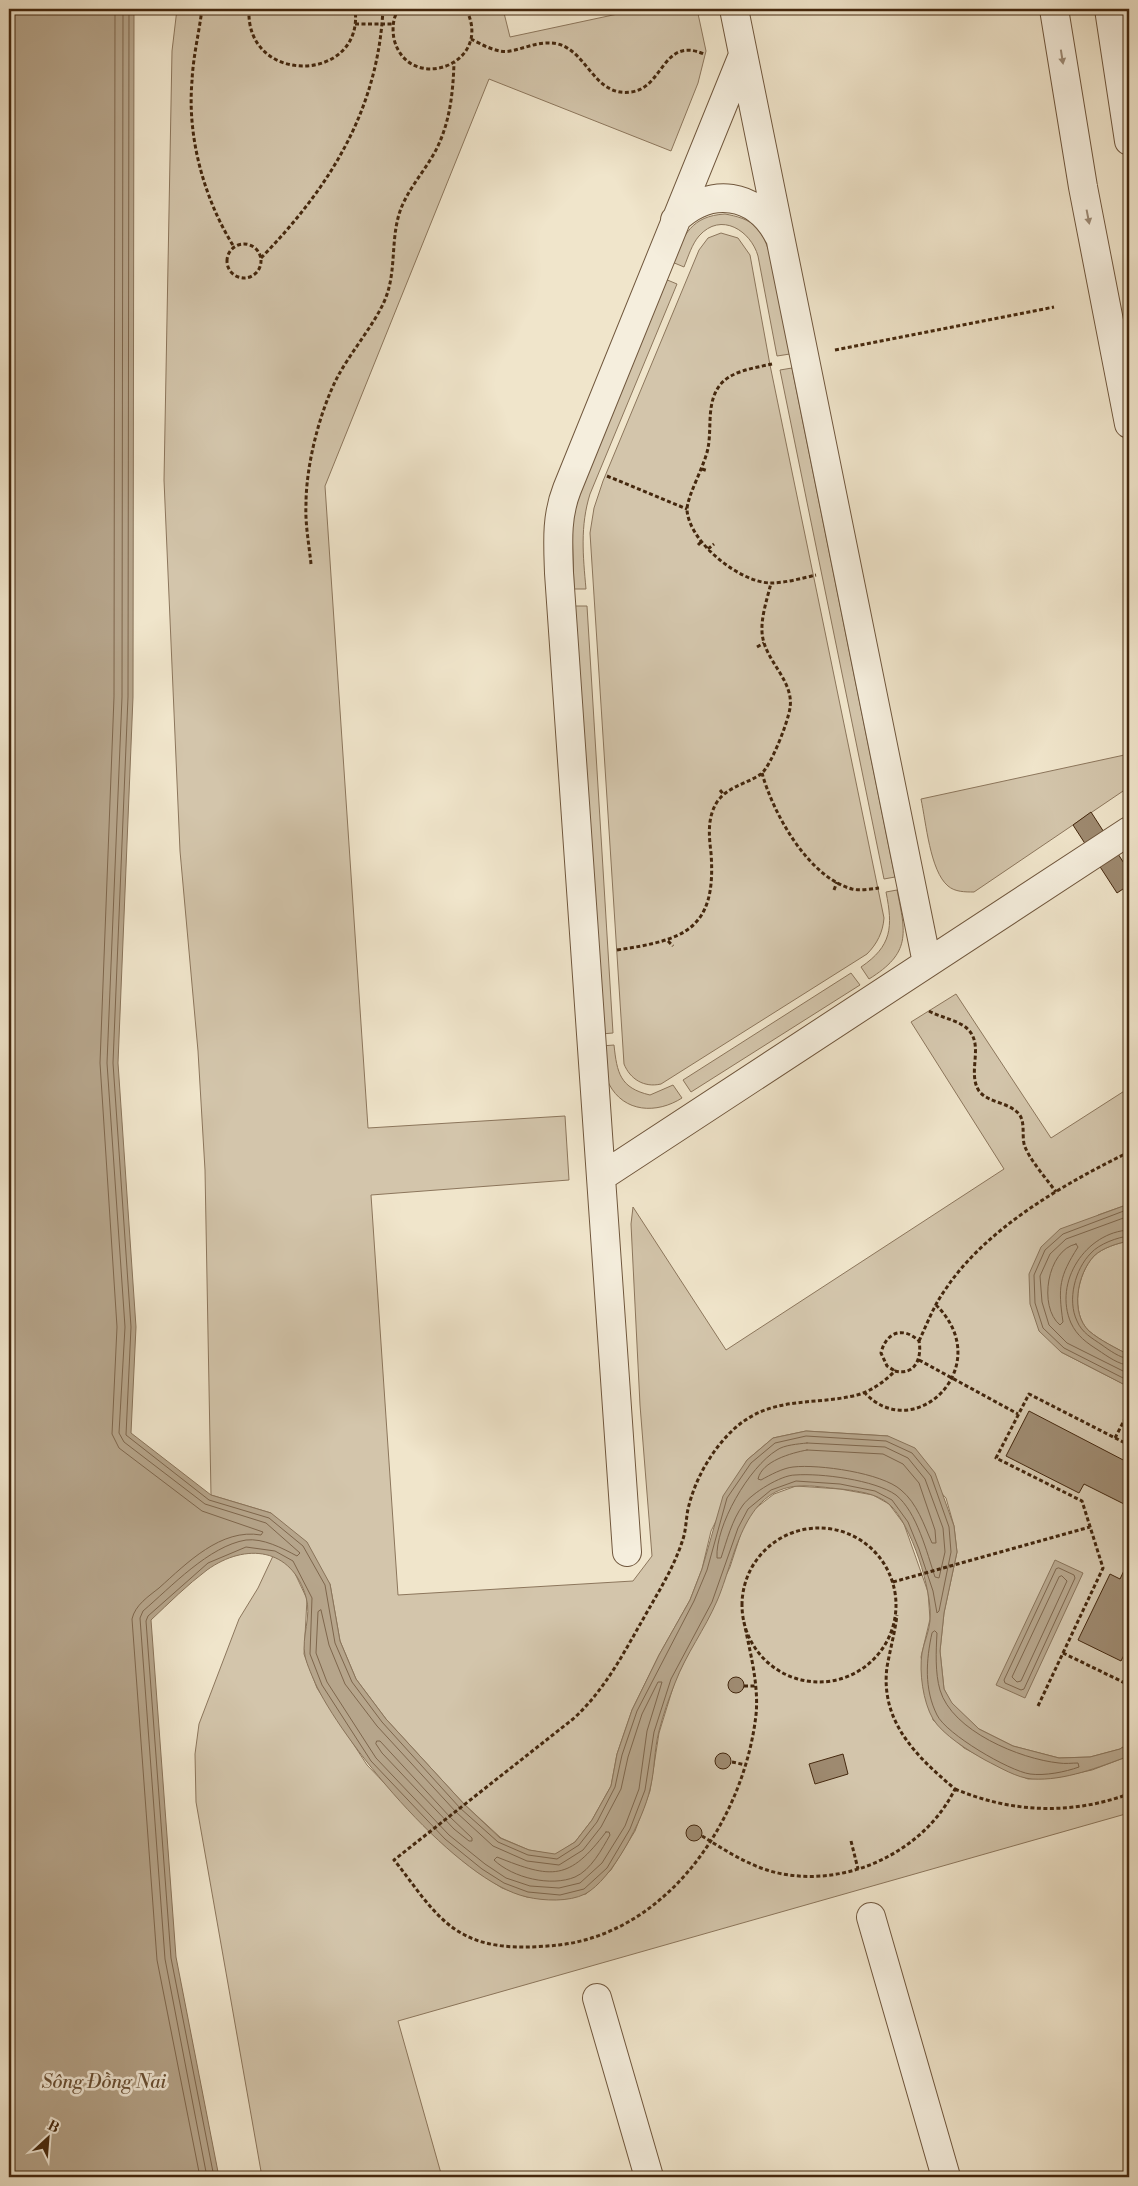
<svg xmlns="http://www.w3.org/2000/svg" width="1138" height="2186" font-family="'Libre Bodoni',serif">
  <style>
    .green { fill: #d3c5ab; stroke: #8c765c }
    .water { fill: #b6a58b; stroke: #897359 }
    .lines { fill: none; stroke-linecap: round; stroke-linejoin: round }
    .shore { stroke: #7e664c; stroke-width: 1 }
    .building { fill: #9e8a70; stroke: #45280e }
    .street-casing { stroke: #70573d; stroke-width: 30 }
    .path { stroke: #45280e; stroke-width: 3; stroke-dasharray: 4 2.5; stroke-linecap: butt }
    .street { stroke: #f5eedd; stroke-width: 28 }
    .oneway { fill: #9d8b76 }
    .labels { text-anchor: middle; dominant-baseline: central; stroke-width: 5; stroke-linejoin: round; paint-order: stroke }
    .water-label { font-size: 19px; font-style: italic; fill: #674e34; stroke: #f5eedd }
  </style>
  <rect width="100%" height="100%" fill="#f0e5cb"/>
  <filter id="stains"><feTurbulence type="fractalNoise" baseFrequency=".004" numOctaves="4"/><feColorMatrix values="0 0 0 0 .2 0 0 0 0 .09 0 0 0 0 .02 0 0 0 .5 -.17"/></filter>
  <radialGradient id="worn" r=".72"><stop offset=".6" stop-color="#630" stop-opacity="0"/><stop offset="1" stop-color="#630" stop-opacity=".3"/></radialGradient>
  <path class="green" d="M 177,9 L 503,9 L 510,37 L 641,9 L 697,9 L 706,51 L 698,83 L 671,151 L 489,79 L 325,486 L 368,1128 L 565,1116 L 569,1180 L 371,1195 L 398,1595 L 633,1581 L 652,1556 L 640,1405 L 631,1224 L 633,1207 L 726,1350 L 1004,1169 L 911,1022 L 956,994 L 1051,1138 L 1129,1088 L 1129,1204 L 1098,1215 L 1061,1352 L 1129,1387 L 1129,1743 L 1120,1749 L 1090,1757 L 1059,1758 L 1013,1746 L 979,1729 L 951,1703 L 944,1689 L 940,1651 L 944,1613 L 957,1552 L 954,1526 L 946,1498 L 888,1436 L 806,1431 L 773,1438 L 747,1460 L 711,1531 L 702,1569 L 690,1600 L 659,1655 L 632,1710 L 617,1754 L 611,1786 L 592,1820 L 575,1842 L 555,1855 L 529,1850 L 501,1838 L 464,1804 L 386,1719 L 356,1679 L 340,1641 L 330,1584 L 271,1513 L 211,1495 L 205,1170 L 198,1051 L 180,851 L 164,480 L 172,51 Z
    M 725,214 C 736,216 749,219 757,228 C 775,246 784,325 790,354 L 777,356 L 758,256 C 751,231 721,211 699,236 C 692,244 688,257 684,267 L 672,262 C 684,235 691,216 725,214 Z
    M 721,233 L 738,238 L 750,255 L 770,365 L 884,918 C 883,932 877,944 867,954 L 661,1084 C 644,1088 630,1079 624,1064 L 590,533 L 594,508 L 603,481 L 699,250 L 708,238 Z
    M 665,279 L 677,284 L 590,494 C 580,526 583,556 586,589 L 574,589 L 572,524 L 579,493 Z
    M 792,368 L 895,877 L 884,879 L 780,370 Z
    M 575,606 L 587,606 L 613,1033 L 601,1034 Z
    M 1129,754 L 1129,787 L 974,892 C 965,892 955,892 948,886 C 930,871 926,822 921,799 Z
    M 897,890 C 906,934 911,953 869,979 L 861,967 C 892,946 893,927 886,892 Z
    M 851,973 L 860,985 L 691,1092 L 683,1080 Z
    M 614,1045 C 617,1073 620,1088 650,1095 L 673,1085 L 682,1098 C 657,1114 624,1113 609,1084 C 603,1073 603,1058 601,1046 Z
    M 1129,1241 L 1129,1355 C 1116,1348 1101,1341 1089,1331 C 1070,1313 1077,1274 1094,1256 C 1102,1248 1118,1243 1129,1241 Z
    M 796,1486 L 840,1489 L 873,1495 L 889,1504 L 904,1524 L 928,1592 L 930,1619 L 921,1657 L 933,1720 L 964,1748 L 996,1765 L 1028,1779 L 1059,1777 L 1092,1770 L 1129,1756 L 1129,1813 L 398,2021 L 442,2177 L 262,2177 L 196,1802 L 195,1754 L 199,1724 L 239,1619 L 258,1588 L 273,1556 L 291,1565 L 307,1599 L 304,1654 L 317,1688 L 367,1765 L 442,1843 L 479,1873 L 502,1888 L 527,1897 L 586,1894 L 611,1870 L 635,1831 L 650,1791 L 659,1733 L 675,1681 L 730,1567 L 742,1530 L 752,1511 L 774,1494 Z"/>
  <path class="water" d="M 9,9 L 134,9 L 133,697 L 118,1063 L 136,1327 L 131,1433 L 211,1495 L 271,1513 L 307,1542 L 330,1584 L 340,1641 L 356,1679 L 386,1719 L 464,1804 L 500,1838 L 529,1850 L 555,1854 L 575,1842 L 592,1820 L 611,1786 L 617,1754 L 632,1710 L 659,1655 L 690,1600 L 702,1569 L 723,1496 L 747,1460 L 773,1438 L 806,1431 L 888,1436 L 915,1448 L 935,1473 L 954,1526 L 957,1552 L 944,1613 L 940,1651 L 944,1689 L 952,1703 L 979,1729 L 1013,1746 L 1059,1758 L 1090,1757 L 1120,1749 L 1129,1743 L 1129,1756 C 1099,1767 1065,1781 1032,1779 C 1017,1778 999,1767 985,1760 C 969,1751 943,1735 933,1719 C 923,1702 919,1672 922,1653 C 924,1642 929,1632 930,1621 C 933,1592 911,1523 889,1504 C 876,1493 857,1491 841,1489 C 828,1488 812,1485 799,1486 C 742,1489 735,1560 717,1601 C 705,1629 686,1654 675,1683 C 669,1698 663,1715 659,1731 C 654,1750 655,1770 650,1789 C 644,1818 612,1880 585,1894 C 569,1902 544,1901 527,1897 C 458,1882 348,1749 317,1687 C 313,1678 307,1665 305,1656 C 301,1637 312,1616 306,1597 C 292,1548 246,1542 207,1570 C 187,1585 169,1603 151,1620 L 176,1957 L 219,2177 L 9,2177 Z
    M 1129,1204 L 1129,1241 C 1118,1243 1102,1248 1094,1256 C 1077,1274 1070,1313 1089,1331 C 1101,1341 1116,1348 1129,1355 L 1129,1387 L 1061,1352 L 1039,1331 L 1030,1304 L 1029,1274 L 1041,1247 L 1060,1229 Z
    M 1055,1560 L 1083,1573 L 1025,1698 L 996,1685 Z"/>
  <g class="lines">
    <path class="shore" d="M 115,9 L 114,697 L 100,1063 L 117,1327 L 112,1434 L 119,1448 L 202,1511 L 263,1532 L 261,1535 C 221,1528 187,1563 159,1588 C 149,1596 135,1605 132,1619 L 157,1960 L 200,2177
      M 123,9 L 122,697 L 107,1063 L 125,1327 L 119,1433 L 124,1442 L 205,1504 L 266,1523 L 300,1553 L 297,1556 C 282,1548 263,1538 246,1540 C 209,1546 171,1587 143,1611 L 140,1618 L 165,1959 L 207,2177
      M 129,9 L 128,697 L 113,1063 L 131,1327 L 126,1435 L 209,1500 L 269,1518 L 303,1546 L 325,1585 L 335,1643 L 352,1682 L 382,1722 L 460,1808 L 498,1842 L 528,1855 L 557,1859 L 579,1845 L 597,1822 L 615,1787 L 622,1755 L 637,1711 L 694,1601 L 707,1570 L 727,1498 L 751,1463 L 775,1443 L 806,1436 L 886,1441 L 912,1453 L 931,1476 L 949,1527 L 951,1552 L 939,1611 L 937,1613 L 933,1591 L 919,1549 L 908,1522 L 892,1500 L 875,1491 L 840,1484 L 796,1481 L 771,1490 L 748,1509 L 738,1528 L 712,1602 L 671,1679 L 654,1732 L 645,1790 L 630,1829 L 607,1868 L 584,1889 L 560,1895 L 528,1892 L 504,1883 L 482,1869 L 445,1839 L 371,1761 L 322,1685 L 310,1654 L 312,1598 L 293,1561 L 275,1551 L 246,1547 L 208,1563 L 148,1616 L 146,1621 L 171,1958 L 214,2177
      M 1129,1209 L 1063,1234 L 1045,1250 L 1034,1275 L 1035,1303 L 1043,1328 L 1064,1348 L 1129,1381
      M 1129,1216 L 1066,1239 L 1050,1254 L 1040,1276 L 1042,1302 L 1049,1325 L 1067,1343 L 1129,1374
      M 1129,1230 C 1086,1232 1053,1282 1071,1323 C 1077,1336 1087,1343 1098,1350 C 1107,1356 1119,1365 1129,1365
      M 1129,1236 C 1118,1237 1099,1244 1091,1253 C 1075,1269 1067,1300 1077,1321 C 1082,1333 1092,1338 1102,1345 C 1109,1350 1120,1358 1129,1359
      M 1076,1244 L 1078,1247 C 1059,1277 1058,1287 1063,1322 L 1060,1325 C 1038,1307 1047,1250 1076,1244 Z
      M 807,1443 L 885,1447 L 908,1458 L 925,1479 L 943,1528 L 945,1552 L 939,1578 L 935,1577 C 927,1553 917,1512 896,1495 C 875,1480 821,1473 795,1475 C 781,1475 752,1493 743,1505 C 732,1520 727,1540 721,1558 L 717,1558 C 715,1526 749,1467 777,1450 C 784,1445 798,1444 807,1443 Z
      M 807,1450 L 883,1454 L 903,1464 L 919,1483 L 935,1530 L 936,1543 L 932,1543 C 924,1525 917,1503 901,1490 C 882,1473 819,1464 793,1467 C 783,1468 770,1475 761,1480 L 758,1479 C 762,1461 791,1453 807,1450 Z
      M 1059,1568 L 1074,1575 L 1075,1578 L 1024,1689 L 1021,1690 L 1005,1683 L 1004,1680 L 1056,1569 Z
      M 1062,1576 L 1067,1581 L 1021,1681 L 1017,1682 L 1012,1677 L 1059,1577 Z
      M 321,1610 L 329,1645 L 345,1684 L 377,1726 L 456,1812 L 493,1846 L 527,1861 L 559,1865 L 583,1850 L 601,1827 L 621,1789 L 628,1757 L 642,1714 L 658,1682 L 662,1682 L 647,1731 L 639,1789 L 625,1826 L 602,1863 L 580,1883 L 559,1888 L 530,1886 L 506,1878 L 485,1864 L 449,1835 L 376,1758 L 327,1682 L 316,1653 L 318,1612 Z
      M 935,1631 L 937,1633 C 936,1651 935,1673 940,1690 C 952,1731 1020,1759 1059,1763 C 1065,1764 1072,1763 1078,1763 L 1079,1767 C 1065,1772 1045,1776 1030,1774 C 1009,1771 946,1734 937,1715 C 924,1689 926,1660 932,1633 Z
      M 377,1741 L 380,1741 L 450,1817 L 472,1838 L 472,1841 L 469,1841 L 454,1829 L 382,1753 L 376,1744 Z
      M 606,1832 L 609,1832 L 610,1835 C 602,1849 591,1870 575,1877 C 551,1887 513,1878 494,1860 L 497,1857 C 552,1879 569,1881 606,1832 Z"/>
  </g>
  <path class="building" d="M 1091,812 L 1129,871 L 1129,885 L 1117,893 L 1073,825 Z
    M 1029,1411 L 1129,1463 L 1129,1516 L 1126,1505 L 1084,1484 L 1079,1493 L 1006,1456 Z
    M 1129,1560 L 1129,1645 L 1121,1661 L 1078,1640 L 1110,1574 L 1120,1579 Z
    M728 1685a8 8 0 1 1 16 0a8 8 0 1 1-16 0Z
    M715 1761a8 8 0 1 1 16 0a8 8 0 1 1-16 0Z
    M 843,1754 L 848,1774 L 815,1784 L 809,1764 Z
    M686 1833a8 8 0 1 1 16 0a8 8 0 1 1-16 0Z"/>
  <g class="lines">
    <g class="street-casing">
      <path id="street" d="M 734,9 L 927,963
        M 1054,9 L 1083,187 L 1129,424
        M 1109,9 L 1129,141
        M 675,220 C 710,186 756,192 779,236
        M 601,1177 L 1129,831
        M 627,1552 L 559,573 C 558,543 556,517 567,489 L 743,55
        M 871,1917 L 946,2177
        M 597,1998 L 649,2177"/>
    </g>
    <path class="path" d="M 202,9 C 199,33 193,57 192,81 C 187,137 204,199 234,247
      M 249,9 C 245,87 365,83 355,9
      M 399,9 C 393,17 392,28 394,39 C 408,95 495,65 466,9
      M 355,24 L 393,24
      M 471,39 C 481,44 498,54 510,51 C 527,48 540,40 558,44 C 588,52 594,97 631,92 C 664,88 662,36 704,54
      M227 261a17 17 0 1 1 34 0a17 17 0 1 1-34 0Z
      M 261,258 C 330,187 378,110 383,9
      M 835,350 L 1054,307
      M 772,364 C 754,368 731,371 720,385 C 706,403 712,428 708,448 C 705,465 687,496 687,510 C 689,542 740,583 771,583 C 785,583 803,578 816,575
      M 702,469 L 708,471
      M 607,476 L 687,509
      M 698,545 L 702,541
      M 708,549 L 714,544
      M 311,564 C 309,544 305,524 306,504 C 306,465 320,410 338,376 C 351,352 373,326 384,302 C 398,271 389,237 402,206 C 411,185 427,168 437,148 C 450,121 453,93 454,63
      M 757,647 L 764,643
      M 762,773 C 773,813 808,877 852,889 C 861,891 871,889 879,888
      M 720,790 L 724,795
      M 834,890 L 837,882
      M 668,941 L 673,946
      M 617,950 C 683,940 717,931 711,853 C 709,836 707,818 717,802 C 728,786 747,784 761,774 C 771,766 788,722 790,708 C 794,682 768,663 763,639 C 759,622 767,600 771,583
      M 929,1011 C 940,1017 953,1019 964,1026 C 987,1042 966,1071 979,1091 C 988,1103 1009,1102 1019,1114 C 1026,1123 1021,1137 1025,1147 C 1032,1163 1046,1178 1056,1192
      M 919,1341 C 927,1324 934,1305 945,1290 C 986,1228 1064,1184 1129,1152
      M 919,1360 L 1018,1414
      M 864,1392 C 914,1447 998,1366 936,1305
      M 1115,1438 L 1129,1411
      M742 1605a77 77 0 1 1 154 0a77 77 0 1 1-154 0Z
      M 893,1582 L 1090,1527
      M 744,1622 C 750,1652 759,1685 756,1715 C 744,1819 669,1932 559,1945 C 528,1948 491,1950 463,1934 C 434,1919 414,1884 394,1860 L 573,1719 C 604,1691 622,1656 642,1621 C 657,1594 674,1568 683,1539 C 686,1530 686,1519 688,1509 C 695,1479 712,1449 735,1428 C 773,1395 813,1406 857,1395 C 872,1391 885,1381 895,1371 C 916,1376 922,1357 919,1341 C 903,1326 886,1332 881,1353 L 887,1366 L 895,1371
      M 1063,1653 L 1103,1568 L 1082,1501 L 996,1458 L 1029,1394 L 1129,1445
      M 744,1686 L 755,1686
      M 1038,1706 L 1063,1653 L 1127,1684 L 1129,1680
      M 732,1762 L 746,1765
      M 955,1789 C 1012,1813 1071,1815 1129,1794
      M 702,1836 C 723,1849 746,1864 770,1871 C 841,1891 923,1854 955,1789 C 917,1757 880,1722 887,1667 C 890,1650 895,1632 897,1615
      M 851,1841 L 858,1869"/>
    <use href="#street" class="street"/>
  </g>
  <defs><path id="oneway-solid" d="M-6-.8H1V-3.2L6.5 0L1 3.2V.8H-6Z" transform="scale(1.25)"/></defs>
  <g class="oneway">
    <use href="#oneway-solid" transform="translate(1062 57) rotate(81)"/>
    <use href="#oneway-solid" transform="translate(1088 217) rotate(79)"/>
  </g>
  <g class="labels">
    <g class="water-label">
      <text x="104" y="2082">Sông Đồng Nai</text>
    </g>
  </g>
  <rect width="1138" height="2186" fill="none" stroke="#f0e5cb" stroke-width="30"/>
  <rect x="10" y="10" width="1118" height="2166" fill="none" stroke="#45280e" stroke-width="2.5"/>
  <rect x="15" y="15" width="1108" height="2156" fill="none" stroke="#45280e"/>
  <g transform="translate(48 2138) rotate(26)" stroke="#f5eedd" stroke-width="4" paint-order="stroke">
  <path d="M0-4L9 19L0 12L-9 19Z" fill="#45280e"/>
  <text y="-8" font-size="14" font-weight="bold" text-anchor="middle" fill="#45280e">B</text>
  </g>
  <rect width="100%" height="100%" filter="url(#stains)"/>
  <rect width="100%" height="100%" fill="url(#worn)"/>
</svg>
